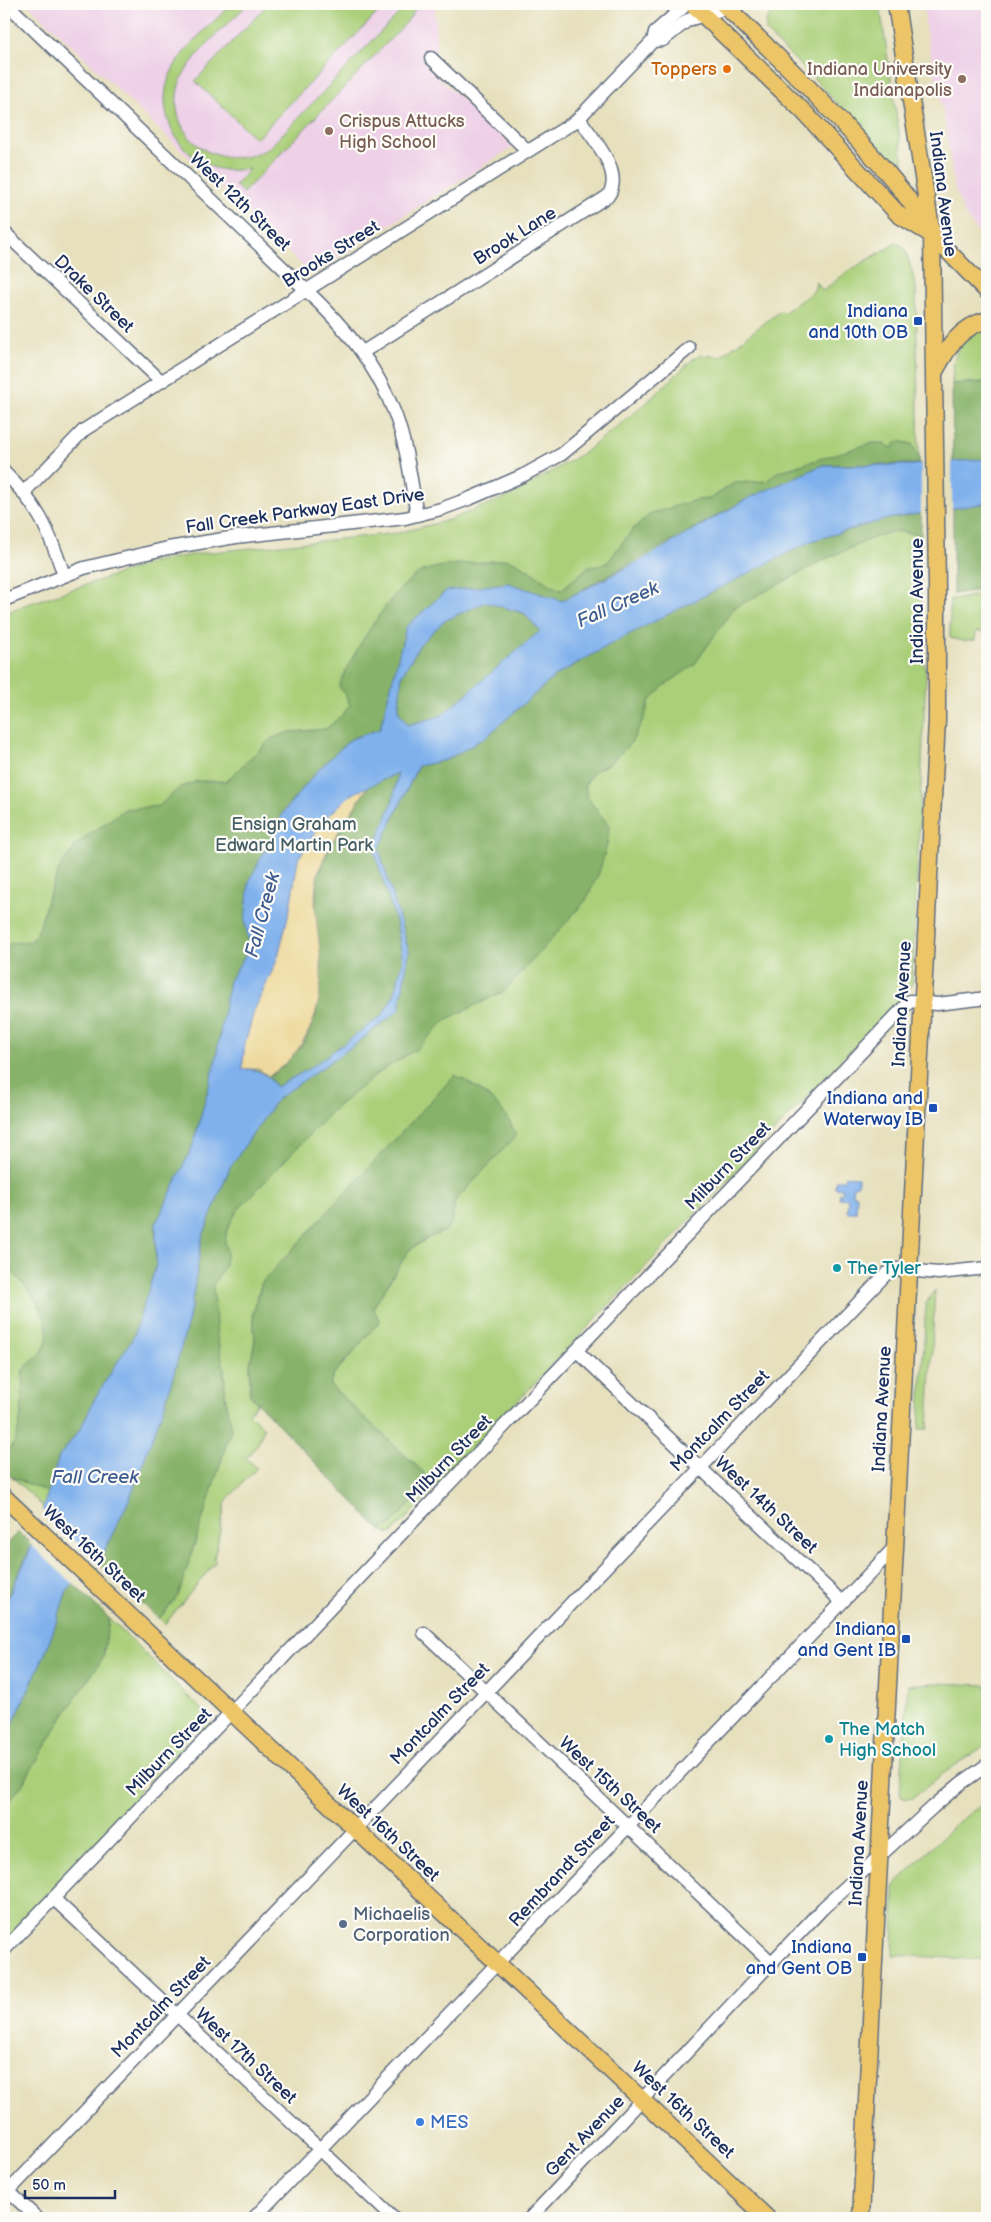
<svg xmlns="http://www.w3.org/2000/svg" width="991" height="2222" font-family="'Balsamiq Sans',sans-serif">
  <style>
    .built { fill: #eed0e7 }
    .green { fill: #aacf79; stroke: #627f6c }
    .forest { fill: #87b269; stroke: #517064 }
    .sand { fill: #eeda9e; stroke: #84847e }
    .water { fill: #80b1ec; stroke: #4e70a5; fill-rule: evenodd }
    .pier { fill: #e6e0bd }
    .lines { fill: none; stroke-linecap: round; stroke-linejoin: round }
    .minor-casing { stroke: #626d7f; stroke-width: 15 }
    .major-casing { stroke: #626d7f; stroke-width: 19 }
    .minor { stroke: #fff; stroke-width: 12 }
    .major { stroke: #edc569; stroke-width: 16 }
    .food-dot { fill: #e8710a; stroke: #fdfcf7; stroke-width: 2 }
    .education-dot { fill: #8d6e63; stroke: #fdfcf7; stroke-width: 2 }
    .transit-dot { fill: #1a4fb4; stroke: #fdfcf7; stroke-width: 2 }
    .culture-dot { fill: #0f9aa8; stroke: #fdfcf7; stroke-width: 2 }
    .service-dot { fill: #5c6f8a; stroke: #fdfcf7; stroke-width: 2 }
    .shop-dot { fill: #3f7fe0; stroke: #fdfcf7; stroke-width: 2 }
    .labels { text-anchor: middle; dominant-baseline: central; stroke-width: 4.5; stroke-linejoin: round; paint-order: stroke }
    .food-label { font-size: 18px; fill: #c56008; stroke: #fdfcf7; text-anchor: end }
    .education-label { font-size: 18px; fill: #785e54; stroke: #fdfcf7; text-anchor: end }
    .street-label { font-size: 18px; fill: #1b2f5e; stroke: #fdfcf7 }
    .transit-label { font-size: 18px; fill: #164399; stroke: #fdfcf7; text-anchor: end }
    .park-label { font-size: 18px; fill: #465f66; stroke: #fdfcf7 }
    .culture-label { font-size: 18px; fill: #0d838f; stroke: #fdfcf7; text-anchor: start }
    .service-label { font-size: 18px; fill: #4e5e75; stroke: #fdfcf7; text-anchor: start }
    .shop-label { font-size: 18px; fill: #366cbe; stroke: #fdfcf7; text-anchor: start }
    .water-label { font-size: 19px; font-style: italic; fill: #3e5c90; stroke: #fdfcf7 }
  </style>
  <rect width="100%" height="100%" fill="#fdfcf7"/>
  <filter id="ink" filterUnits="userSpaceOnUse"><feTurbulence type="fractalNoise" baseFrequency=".02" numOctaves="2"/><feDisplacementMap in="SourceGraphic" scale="10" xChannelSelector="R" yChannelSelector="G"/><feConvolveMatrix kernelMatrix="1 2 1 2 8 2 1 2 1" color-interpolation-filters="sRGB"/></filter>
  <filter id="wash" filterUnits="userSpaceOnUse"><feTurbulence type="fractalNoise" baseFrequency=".0096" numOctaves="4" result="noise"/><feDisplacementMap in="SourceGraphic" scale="20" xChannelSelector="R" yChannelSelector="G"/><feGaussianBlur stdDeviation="1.12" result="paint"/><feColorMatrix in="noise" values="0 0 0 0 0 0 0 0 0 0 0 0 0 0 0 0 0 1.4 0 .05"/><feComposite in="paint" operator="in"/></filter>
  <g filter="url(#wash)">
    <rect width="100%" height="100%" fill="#e6e0bd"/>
    <path class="built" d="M 28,4 L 435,4 L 436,51 L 425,65 L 513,147 L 311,274 Z
      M 924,4 L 987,4 L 987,244 L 965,215 L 954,186 L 946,127 L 926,32 Z"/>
    <path class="green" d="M 231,4 L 248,4 C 229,23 186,60 179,85 C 164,140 224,177 270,147 L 397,15 L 406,4 L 419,4 L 406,23 L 243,193 L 235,185 L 249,169 C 239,170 229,171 219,169 C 178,159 153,111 171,73 C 183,46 212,25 231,4 Z
      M 268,4 L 386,4 L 256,139 L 195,81 Z
      M 831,4 L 875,4 L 880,6 L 906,179 L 810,74 L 766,32 C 765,22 766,17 775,12 Z
      M 898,242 L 906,251 L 916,286 L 919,464 L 913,465 L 911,533 L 921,535 L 921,633 L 926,675 L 912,984 L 906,993 L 391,1534 L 380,1530 L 390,1525 L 424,1473 L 330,1385 L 333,1375 L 354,1352 L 373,1308 L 409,1250 L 428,1238 L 445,1231 L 452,1222 L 455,1201 L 515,1136 L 262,1282 L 253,1314 L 255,1340 L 250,1364 L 250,1395 L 257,1403 L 249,1413 L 264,1428 L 258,1444 L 246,1458 L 257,1468 L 226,1501 L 214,1559 L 216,1561 L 165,1624 L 4,1469 L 4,614 L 19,607 L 157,561 L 203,553 L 398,533 L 449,520 L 511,495 L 585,452 L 643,406 L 693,359 L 701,355 L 720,357 L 780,311 L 785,312 L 814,291 L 816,282 L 823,291 L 847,272 Z
      M 987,325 L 987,392 L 986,382 L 952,384 C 954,347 956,345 987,325 Z
      M 987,593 L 987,632 L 976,632 L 975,640 L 964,641 L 950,638 L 950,599 L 959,599 Z
      M 935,1290 L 928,1429 L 919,1429 L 926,1303 Z
      M 109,1618 L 208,1716 L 180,1746 L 182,1749 L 210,1721 L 212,1724 L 178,1761 L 166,1762 L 148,1782 L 143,1775 L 136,1782 L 144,1796 L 4,1944 L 4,1807 L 22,1785 L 64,1715 L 103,1658 Z
      M 934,1683 L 987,1685 L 987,1744 L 944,1773 L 913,1798 L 904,1798 L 900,1794 L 908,1685 Z
      M 987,1801 L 987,1960 L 893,1955 L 894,1885 L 958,1822 Z"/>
    <path class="forest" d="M 986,382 L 987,459 L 953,462 L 952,384 Z
      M 898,441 L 912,444 L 919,458 L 919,464 L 823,465 L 747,499 L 562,601 L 508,583 L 446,591 L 406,627 L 380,729 L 351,739 L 319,769 L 284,811 L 245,923 L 250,948 L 229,981 L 215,1064 L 193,1145 L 156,1224 L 156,1266 L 134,1336 L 95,1398 L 81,1428 L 59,1457 L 49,1493 L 10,1476 L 4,1469 L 4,1454 C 25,1442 21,1392 23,1370 C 27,1363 39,1359 44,1348 C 59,1322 23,1280 4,1265 L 4,948 L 11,943 L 32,941 L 39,929 L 47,900 L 62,863 L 80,841 L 125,809 L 159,806 L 179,788 L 197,781 L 226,781 L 272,738 L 290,732 L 326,729 L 342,715 L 350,705 L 345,694 L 339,687 C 348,659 396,581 423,571 C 449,562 479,564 506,559 C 526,564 541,582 561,590 L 588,567 L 599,566 L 608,562 L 631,531 L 650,514 L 695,500 L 710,499 L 734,483 L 766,481 L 777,472 L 872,443 L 883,443 L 892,448 Z
      M 987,503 L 987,589 L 953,594 L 953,508 Z
      M 921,513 L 921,535 L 896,531 L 878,536 L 828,558 L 734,608 L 694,665 L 664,686 L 649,702 L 645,716 L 631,743 L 609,764 L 594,771 L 585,785 L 587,797 L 609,826 L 607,845 L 599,873 L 586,900 L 505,991 L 447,1019 L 418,1048 L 377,1074 L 334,1109 L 237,1211 L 227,1230 L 225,1243 L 227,1253 L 224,1267 L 213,1285 L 217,1337 L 224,1368 L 226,1404 L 232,1427 L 178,1596 L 159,1619 L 96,1561 L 101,1557 L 129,1500 L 166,1401 L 189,1319 L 202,1238 L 230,1167 L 277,1099 L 357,1043 L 399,1010 L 409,952 L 379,849 L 418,766 L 446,760 L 486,737 L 555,676 L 618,640 L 731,581 L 811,541 L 887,519 Z
      M 485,602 L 524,613 L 541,631 L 441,716 L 408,725 L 398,711 L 402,675 L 420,644 L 444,621 Z
      M 398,772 L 393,800 L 374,850 L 397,925 L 403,960 L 395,993 L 383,1016 L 307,1070 L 276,1087 L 269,1077 L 284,1066 L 305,1041 L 316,1015 L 321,969 L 315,914 L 317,877 L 331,845 L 369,785 Z
      M 455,1075 C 482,1090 505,1105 516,1136 L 455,1201 L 452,1222 L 445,1231 L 428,1238 L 409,1250 L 373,1308 L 380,1321 L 333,1375 L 330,1385 L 424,1473 L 418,1496 L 390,1525 L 380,1530 L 250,1395 L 250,1364 L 255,1340 L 253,1314 L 262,1282 Z
      M 18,1532 L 32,1544 L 4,1605 L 4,1551 L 8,1542 Z
      M 73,1584 L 109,1618 L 103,1658 L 64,1715 L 22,1785 L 4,1807 L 4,1743 L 47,1649 L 67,1590 Z"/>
    <path class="sand" d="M 369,785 C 353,811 323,849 317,878 C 311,909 321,939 321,969 C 322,1013 306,1052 269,1076 L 258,1069 L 242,1069 L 245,1043 L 254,1011 L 277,960 L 290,908 L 298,859 L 322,822 L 350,795 Z"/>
    <path class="water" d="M 987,459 L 987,503 L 887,519 L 811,541 L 618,640 L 555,676 L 486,737 L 446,760 L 418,766 L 379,849 L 409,952 L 399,1010 L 357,1043 L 277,1099 L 230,1167 L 202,1238 L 189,1319 L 166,1401 L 129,1500 L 101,1557 L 67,1590 L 47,1649 L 4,1743 L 4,1605 L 28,1555 L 59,1457 L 81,1428 L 95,1398 L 134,1336 L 156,1266 L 156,1224 L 193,1145 L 215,1064 L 229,981 L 250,948 L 245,923 L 249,882 L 284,811 L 319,769 L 351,739 L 380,729 L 406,627 L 446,591 L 508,583 L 562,601 L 645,558 L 747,499 L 823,465 L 912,465 ZM 485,602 L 524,613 L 540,631 L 441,716 L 408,725 L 398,711 L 402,675 L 420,644 L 444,621 ZM 398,773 L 393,800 L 374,850 L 397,925 L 403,960 L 395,993 L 382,1016 L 307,1070 L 276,1087 C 266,1073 259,1069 242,1069 L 245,1043 L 254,1011 L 277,960 L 290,908 L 298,859 L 322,822 L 350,795 Z
      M 845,1176 L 858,1177 L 858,1185 L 853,1186 L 853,1194 L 857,1195 L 856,1212 L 847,1212 L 848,1199 L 839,1198 L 840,1193 L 843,1192 L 843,1189 L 835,1188 L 836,1180 L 844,1180 Z"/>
    <path class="pier" d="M 952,459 L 952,511 L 921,516 L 921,462 Z
      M 41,1509 L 98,1562 L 75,1586 L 29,1543 Z"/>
  </g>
  <g filter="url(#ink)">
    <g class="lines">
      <g class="minor-casing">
        <path id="minor" d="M 7,4 L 306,290 C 344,326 376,364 395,414 C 407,446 411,481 417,515
          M 653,41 L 663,40 L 688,20 L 739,4
          M 431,58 L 528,151
          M 4,232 L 161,381
          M 363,352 L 608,196 C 625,172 592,138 579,118
          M 4,472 C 39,506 48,529 64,575
          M 24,492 L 84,430 L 576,121 L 653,41 L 655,32 L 687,4
          M 4,600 L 84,568 L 168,548 L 236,537 L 405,518 L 441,509 L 471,498 L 524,475 L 562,454 L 689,348
          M 577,1351 L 842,1602
          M 424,1633 L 771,1962
          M 53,1898 L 393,2218
          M 4,1950 L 910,1001 L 937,1004 L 987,998
          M 4,2187 L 37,2218
          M 4,2196 L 887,1273 L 896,1269 L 938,1273 L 987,1268
          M 254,2218 L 895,1547
          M 530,2218 L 823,1908 L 933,1807 L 960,1784 L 987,1765"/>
      </g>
      <g class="major-casing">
        <path id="major" d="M 692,4 L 804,112 L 899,215 L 932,235 L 987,291
          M 723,4 C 765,44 807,85 847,128 C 876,160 906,191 928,229
          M 935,371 C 948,347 960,327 987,320
          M 4,1497 L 767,2218
          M 861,2218 L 937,720 L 937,586 L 932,235 L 896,4"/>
      </g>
      <use href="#minor" class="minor"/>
      <use href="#major" class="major"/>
    </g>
  </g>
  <circle class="food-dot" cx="727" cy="69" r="5"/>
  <g class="education-dot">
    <circle cx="962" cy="79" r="5"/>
    <circle cx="329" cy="131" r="5"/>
  </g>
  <g class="transit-dot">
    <rect x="913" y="316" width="10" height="10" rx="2.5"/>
    <rect x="928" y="1103" width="10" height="10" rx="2.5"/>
    <rect x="901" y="1634" width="10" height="10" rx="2.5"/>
    <rect x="857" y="1952" width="10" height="10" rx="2.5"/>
  </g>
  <g class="culture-dot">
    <circle cx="837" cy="1268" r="5"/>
    <circle cx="829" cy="1739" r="5"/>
  </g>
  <circle class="service-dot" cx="343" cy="1924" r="5"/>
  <circle class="shop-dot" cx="420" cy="2122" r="5"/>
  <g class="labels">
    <g class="food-label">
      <text x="717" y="69">Toppers</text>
    </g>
    <g class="education-label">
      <text x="952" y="69">Indiana University<tspan x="952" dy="21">Indianapolis</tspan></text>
      <text x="339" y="121" text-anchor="start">Crispus Attucks<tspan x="339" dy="21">High School</tspan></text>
    </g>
    <g class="street-label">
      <text transform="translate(943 194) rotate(83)">Indiana Avenue</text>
      <text transform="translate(240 202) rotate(44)">West 12th Street</text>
      <text transform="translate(515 236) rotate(-32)">Brook Lane</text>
      <text transform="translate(331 254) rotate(-32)">Brooks Street</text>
      <text transform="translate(94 294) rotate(44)">Drake Street</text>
      <text transform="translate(305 511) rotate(-8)">Fall Creek Parkway East Drive</text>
      <text transform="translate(917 601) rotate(-90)">Indiana Avenue</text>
      <text transform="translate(902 1004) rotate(-87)">Indiana Avenue</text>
      <text transform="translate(728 1166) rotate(-46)">Milburn Street</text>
      <text transform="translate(882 1409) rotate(-87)">Indiana Avenue</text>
      <text transform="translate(720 1421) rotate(-46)">Montcalm Street</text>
      <text transform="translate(449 1459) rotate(-46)">Milburn Street</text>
      <text transform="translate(766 1505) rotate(43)">West 14th Street</text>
      <text transform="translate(94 1554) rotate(43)">West 16th Street</text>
      <text transform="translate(440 1714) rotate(-46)">Montcalm Street</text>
      <text transform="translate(169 1752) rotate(-46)">Milburn Street</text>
      <text transform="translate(610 1785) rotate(43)">West 15th Street</text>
      <text transform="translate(388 1833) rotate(43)">West 16th Street</text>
      <text transform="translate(859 1843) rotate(-87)">Indiana Avenue</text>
      <text transform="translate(562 1871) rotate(-47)">Rembrandt Street</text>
      <text transform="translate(161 2007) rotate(-46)">Montcalm Street</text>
      <text transform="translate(246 2056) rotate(43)">West 17th Street</text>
      <text transform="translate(683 2110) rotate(43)">West 16th Street</text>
      <text transform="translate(585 2136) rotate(-46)">Gent Avenue</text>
    </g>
    <g class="transit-label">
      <text x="908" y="311">Indiana<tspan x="908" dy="21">and 10th OB</tspan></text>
      <text x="923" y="1098">Indiana and<tspan x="923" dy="21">Waterway IB</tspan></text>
      <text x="896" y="1629">Indiana<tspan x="896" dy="21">and Gent IB</tspan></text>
      <text x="852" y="1947">Indiana<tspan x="852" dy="21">and Gent OB</tspan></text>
    </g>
    <g class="park-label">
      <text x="294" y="824">Ensign Graham<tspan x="294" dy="21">Edward Martin Park</tspan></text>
    </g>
    <g class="culture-label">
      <text x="847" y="1268">The Tyler</text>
      <text x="839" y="1729">The Match<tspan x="839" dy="21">High School</tspan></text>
    </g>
    <g class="service-label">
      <text x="353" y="1914">Michaelis<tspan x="353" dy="21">Corporation</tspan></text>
    </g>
    <g class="shop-label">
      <text x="430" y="2122">MES</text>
    </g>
    <g class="water-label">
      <text transform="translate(618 605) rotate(-24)">Fall Creek</text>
      <text transform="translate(263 915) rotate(-75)">Fall Creek</text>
      <text x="95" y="1477">Fall Creek</text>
    </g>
  </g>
  <rect width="991" height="2222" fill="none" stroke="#fdfcf7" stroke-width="20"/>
  <path d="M25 2190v8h90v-8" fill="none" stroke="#1b2f5e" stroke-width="2.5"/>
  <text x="32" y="2190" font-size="15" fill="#1b2f5e" stroke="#fdfcf7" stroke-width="4" paint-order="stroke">50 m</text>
</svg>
